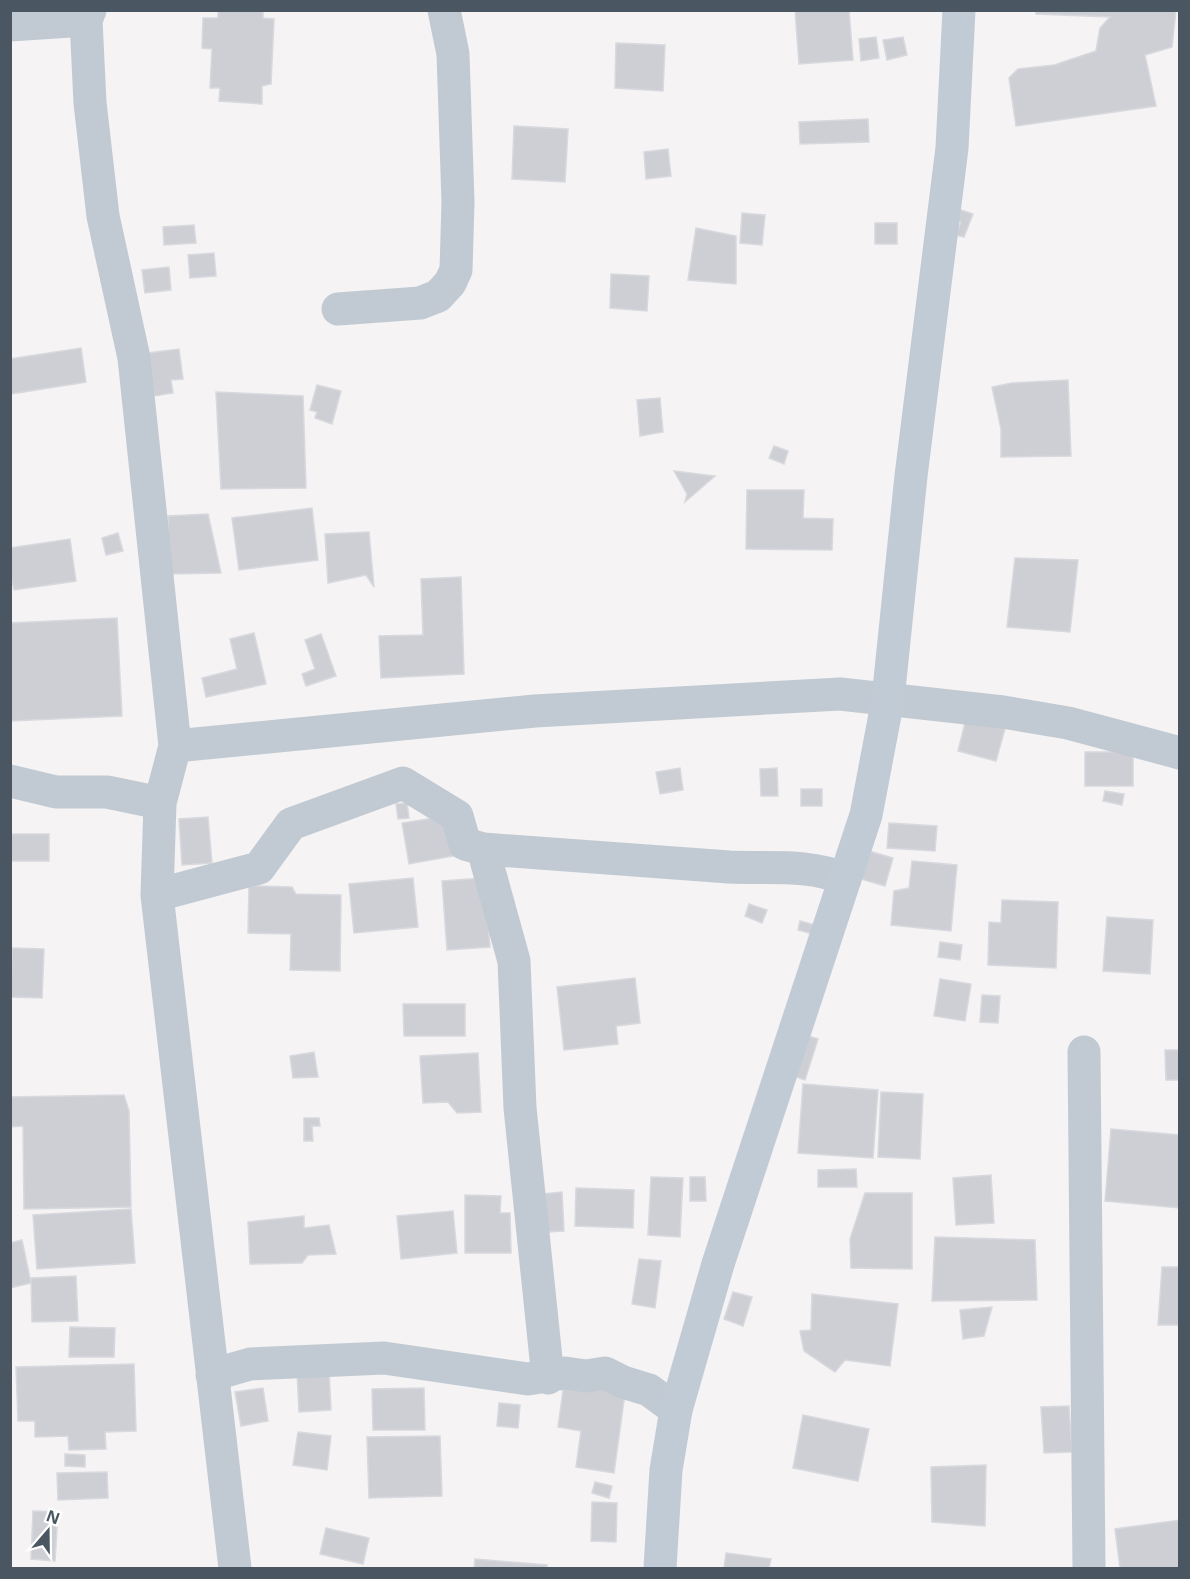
<svg xmlns="http://www.w3.org/2000/svg" width="1190" height="1579" font-family="'Open Sans',sans-serif">
  <style>
    .building { fill: #cdcfd5; stroke: #d7d9de; stroke-width: 1.5 }
    .lines { fill: none; stroke-linecap: round; stroke-linejoin: round }
    .street { stroke: #c1cad2; stroke-width: 33 }
    .secondary { stroke: #c1cbd6; stroke-width: 33 }
  </style>
  <rect width="100%" height="100%" fill="#f5f3f3"/>
  <path class="building" d="M 218,10 L 263,10 L 263,18 L 274,19 L 271,84 L 262,86 L 262,104 L 219,101 L 220,88 L 210,88 L 212,49 L 202,48 L 203,18 L 218,18 Z
    M 795,10 L 849,10 L 853,60 L 799,64 Z
    M 1036,10 L 1176,10 L 1172,47 L 1145,55 L 1156,106 L 1016,126 L 1009,78 L 1018,69 L 1054,65 L 1096,51 L 1100,28 L 1110,17 L 1036,14 Z
    M 876,37 L 879,58 L 861,61 L 859,39 Z
    M 903,37 L 907,55 L 887,60 L 883,40 Z
    M 616,43 L 665,45 L 663,91 L 615,88 Z
    M 868,119 L 869,142 L 800,144 L 799,122 Z
    M 514,126 L 568,129 L 565,182 L 512,179 Z
    M 668,149 L 671,176 L 646,179 L 644,152 Z
    M 958,209 L 973,214 L 964,237 L 956,235 L 961,222 L 955,220 Z
    M 742,213 L 765,215 L 762,245 L 740,243 Z
    M 875,223 L 897,223 L 897,244 L 875,244 Z
    M 194,225 L 196,243 L 164,245 L 163,227 Z
    M 696,228 L 736,236 L 736,284 L 688,280 Z
    M 214,253 L 216,276 L 190,278 L 188,255 Z
    M 169,267 L 171,290 L 145,293 L 142,270 Z
    M 611,274 L 649,276 L 647,311 L 610,308 Z
    M 81,348 L 86,382 L 10,394 L 10,359 Z
    M 179,349 L 183,379 L 171,380 L 173,393 L 154,396 L 148,353 Z
    M 1068,380 L 1071,456 L 1001,457 L 1001,429 L 992,387 L 1012,383 Z
    M 317,385 L 341,391 L 332,424 L 315,418 L 317,412 L 310,410 Z
    M 216,392 L 303,396 L 306,488 L 221,489 Z
    M 660,398 L 663,432 L 640,436 L 637,400 Z
    M 774,446 L 788,451 L 784,464 L 769,458 Z
    M 674,471 L 715,476 L 685,502 L 687,494 Z
    M 747,490 L 804,490 L 803,518 L 833,519 L 832,550 L 746,549 Z
    M 312,508 L 318,560 L 239,570 L 232,518 Z
    M 208,514 L 221,573 L 169,574 L 168,516 Z
    M 369,532 L 374,587 L 366,575 L 328,583 L 325,534 Z
    M 118,533 L 123,551 L 106,555 L 102,538 Z
    M 70,539 L 76,581 L 14,590 L 10,573 L 10,548 Z
    M 1015,558 L 1078,560 L 1070,632 L 1007,627 Z
    M 461,577 L 464,674 L 381,678 L 379,636 L 423,635 L 421,579 Z
    M 117,618 L 122,716 L 10,721 L 10,623 Z
    M 254,633 L 266,684 L 206,697 L 202,678 L 237,669 L 230,639 Z
    M 321,634 L 336,676 L 306,686 L 302,674 L 315,669 L 305,640 Z
    M 967,715 L 1006,725 L 996,761 L 958,751 Z
    M 1085,752 L 1133,752 L 1133,786 L 1085,786 Z
    M 680,768 L 683,790 L 660,794 L 656,772 Z
    M 777,768 L 778,796 L 761,796 L 760,769 Z
    M 801,789 L 822,789 L 822,806 L 801,806 Z
    M 1105,791 L 1124,794 L 1122,805 L 1103,801 Z
    M 407,803 L 409,818 L 398,819 L 396,804 Z
    M 452,815 L 459,855 L 409,864 L 402,823 Z
    M 208,817 L 212,863 L 182,865 L 179,819 Z
    M 889,823 L 937,826 L 935,851 L 887,848 Z
    M 10,834 L 49,834 L 49,861 L 10,861 Z
    M 869,851 L 893,858 L 885,886 L 861,879 Z
    M 912,861 L 957,865 L 951,931 L 891,925 L 894,891 L 909,888 Z
    M 413,878 L 418,927 L 354,933 L 349,884 Z
    M 484,878 L 490,947 L 447,950 L 442,881 Z
    M 249,886 L 292,887 L 296,894 L 341,895 L 340,971 L 290,970 L 291,934 L 248,933 Z
    M 1002,900 L 1058,902 L 1056,968 L 988,965 L 989,922 L 1001,923 Z
    M 749,904 L 767,910 L 762,923 L 745,916 Z
    M 1107,917 L 1153,920 L 1150,974 L 1103,971 Z
    M 800,921 L 815,925 L 813,934 L 798,930 Z
    M 940,942 L 962,945 L 960,960 L 938,957 Z
    M 12,948 L 44,949 L 42,998 L 11,997 Z
    M 635,978 L 640,1023 L 616,1026 L 618,1044 L 564,1050 L 557,987 Z
    M 940,979 L 971,984 L 965,1021 L 934,1016 Z
    M 982,995 L 1000,996 L 998,1023 L 980,1022 Z
    M 403,1004 L 465,1004 L 465,1036 L 404,1036 Z
    M 802,1034 L 818,1039 L 805,1080 L 788,1074 Z
    M 1165,1050 L 1180,1050 L 1180,1080 L 1166,1080 Z
    M 314,1052 L 318,1077 L 293,1078 L 290,1056 Z
    M 478,1053 L 481,1112 L 457,1113 L 448,1102 L 423,1103 L 420,1056 Z
    M 803,1084 L 878,1090 L 873,1158 L 798,1153 Z
    M 881,1092 L 923,1094 L 920,1159 L 878,1157 Z
    M 124,1095 L 129,1111 L 131,1207 L 24,1209 L 23,1126 L 10,1127 L 10,1097 Z
    M 304,1118 L 319,1118 L 320,1126 L 312,1126 L 313,1141 L 304,1141 Z
    M 1111,1129 L 1180,1135 L 1180,1208 L 1105,1201 Z
    M 856,1169 L 857,1187 L 818,1187 L 818,1170 Z
    M 991,1175 L 994,1223 L 956,1225 L 953,1178 Z
    M 651,1177 L 683,1178 L 680,1237 L 648,1235 Z
    M 690,1177 L 705,1177 L 706,1201 L 690,1201 Z
    M 576,1188 L 634,1190 L 633,1228 L 575,1226 Z
    M 562,1192 L 564,1231 L 546,1232 L 543,1194 Z
    M 865,1193 L 912,1193 L 912,1269 L 851,1268 L 850,1239 Z
    M 465,1195 L 501,1196 L 500,1213 L 510,1213 L 511,1253 L 465,1253 Z
    M 131,1209 L 135,1263 L 37,1269 L 33,1215 Z
    M 453,1211 L 457,1253 L 401,1259 L 397,1216 Z
    M 304,1216 L 304,1228 L 329,1225 L 336,1254 L 308,1255 L 302,1263 L 250,1264 L 248,1222 Z
    M 935,1237 L 1035,1240 L 1037,1300 L 932,1301 Z
    M 22,1240 L 31,1283 L 10,1288 L 10,1243 Z
    M 639,1259 L 661,1261 L 655,1308 L 632,1304 Z
    M 1162,1267 L 1180,1267 L 1180,1325 L 1158,1325 Z
    M 76,1276 L 78,1321 L 32,1322 L 31,1278 Z
    M 733,1292 L 752,1297 L 743,1326 L 724,1319 Z
    M 812,1294 L 898,1304 L 890,1366 L 845,1360 L 835,1372 L 804,1351 L 800,1331 L 811,1330 Z
    M 992,1307 L 984,1336 L 963,1339 L 960,1310 Z
    M 70,1327 L 115,1328 L 114,1357 L 69,1357 Z
    M 134,1364 L 136,1431 L 105,1432 L 106,1449 L 69,1450 L 68,1436 L 35,1437 L 35,1421 L 18,1421 L 16,1367 Z
    M 329,1370 L 331,1410 L 299,1412 L 297,1371 Z
    M 564,1383 L 625,1393 L 614,1473 L 576,1467 L 581,1431 L 558,1427 Z
    M 263,1388 L 268,1421 L 241,1426 L 235,1392 Z
    M 424,1388 L 425,1430 L 373,1430 L 372,1389 Z
    M 499,1403 L 520,1405 L 518,1428 L 497,1426 Z
    M 1069,1406 L 1072,1452 L 1044,1453 L 1041,1407 Z
    M 803,1415 L 869,1429 L 858,1481 L 793,1468 Z
    M 298,1432 L 331,1436 L 327,1470 L 293,1465 Z
    M 440,1436 L 442,1496 L 369,1498 L 367,1437 Z
    M 65,1454 L 85,1455 L 85,1467 L 65,1466 Z
    M 986,1465 L 985,1526 L 932,1522 L 931,1467 Z
    M 107,1472 L 108,1498 L 58,1500 L 57,1473 Z
    M 595,1482 L 612,1486 L 609,1498 L 592,1493 Z
    M 592,1502 L 617,1503 L 616,1542 L 591,1541 Z
    M 33,1511 L 58,1512 L 55,1561 L 31,1559 Z
    M 1180,1520 L 1180,1568 L 1120,1568 L 1115,1529 Z
    M 326,1528 L 369,1538 L 363,1564 L 320,1554 Z
    M 726,1553 L 771,1559 L 769,1568 L 724,1568 Z
    M 475,1559 L 547,1565 L 547,1568 L 474,1568 Z"/>
  <g class="lines">
    <path class="street" d="M 90,10 L 86,20 L 90,103 L 103,216 L 134,358 L 175,746 L 160,803 L 157,895 L 235,1568
      M 10,25 L 86,20
      M 338,309 L 420,303 L 438,296 L 450,283 L 456,270 L 458,202 L 453,54 L 444,10
      M 175,746 L 535,711 L 840,694 L 1003,712 L 1068,723 L 1180,753
      M 10,781 L 56,792 L 107,792 L 160,803
      M 483,849 L 514,961 L 520,1108 L 548,1378
      M 157,895 L 259,868 L 291,824 L 403,783 L 457,816 L 465,844 L 483,849 C 565,855 647,861 729,867 C 769,869 807,863 845,879
      M 1084,1052 L 1089,1568
      M 212,1375 L 250,1364 L 384,1358 L 528,1379 L 565,1373 L 586,1376 L 605,1373 L 623,1382 L 649,1390 L 676,1410"/>
    <path class="secondary" d="M 660,1568 L 666,1470 L 676,1410 L 718,1264 L 866,815 L 888,699 L 911,476 L 952,148 L 959,10"/>
  </g>
  <rect width="1190" height="1579" fill="none" stroke="#4a5661" stroke-width="24"/>
  <g transform="translate(48 1531) rotate(20)" stroke="#ffffff" stroke-width="4.5" paint-order="stroke">
  <path d="M0-4.5L10 22L0 15L-10 22Z" fill="#4a5661"/>
  <text y="-9" font-size="16" font-weight="bold" text-anchor="middle" fill="#4a5661">N</text>
  </g>
</svg>
